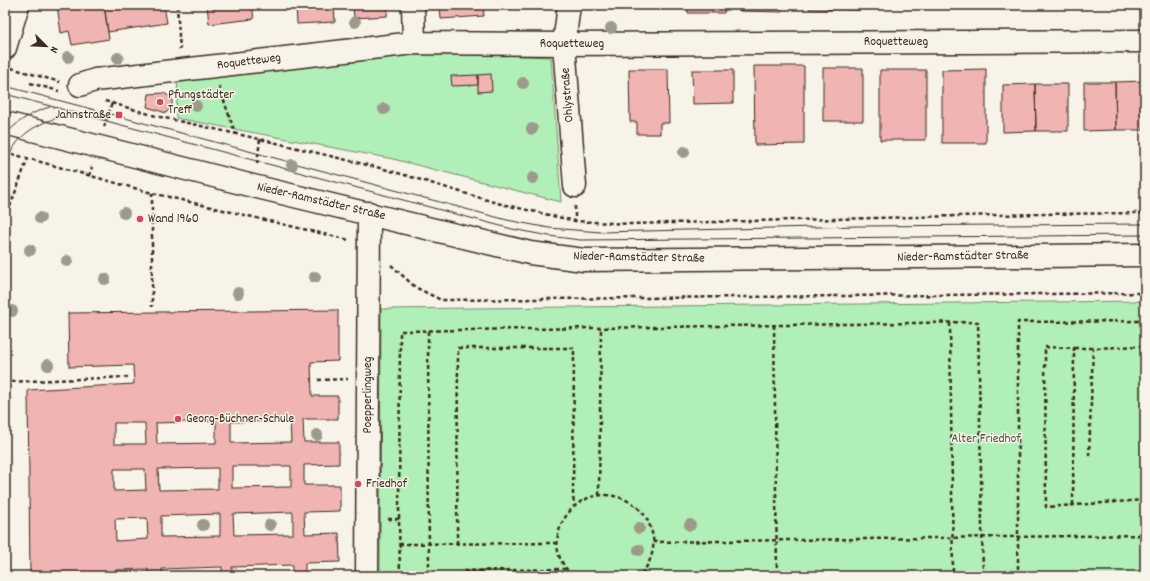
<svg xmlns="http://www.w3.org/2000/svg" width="1150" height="581" font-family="Dekko,sans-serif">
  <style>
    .green { fill: #b0efb7; stroke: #768c6a }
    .building { fill: #f0b4b2; stroke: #3b2a1e; fill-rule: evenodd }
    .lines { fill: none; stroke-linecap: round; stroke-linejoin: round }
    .minor-casing { stroke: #3b2a1e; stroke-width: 25 }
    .major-casing { stroke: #3b2a1e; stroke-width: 25 }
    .path { stroke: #3b2a1e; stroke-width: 2.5; stroke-dasharray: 4 3; stroke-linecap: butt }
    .minor { stroke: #f7f3e8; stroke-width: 22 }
    .major { stroke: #f7f3e8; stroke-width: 22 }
    .tram { stroke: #3b2a1e; stroke-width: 1 }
    .tree { fill: #9c9a8a }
    .poi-dot { fill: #d1495b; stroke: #f7f3e8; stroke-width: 1.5 }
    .labels { text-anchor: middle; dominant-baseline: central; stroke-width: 3; stroke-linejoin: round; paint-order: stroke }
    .street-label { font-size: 13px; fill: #3b2a1e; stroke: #f7f3e8 }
    .poi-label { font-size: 13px; fill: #3b2a1e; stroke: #f7f3e8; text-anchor: start }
    .park-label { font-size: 13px; fill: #52513d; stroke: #f7f3e8 }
  </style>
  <rect width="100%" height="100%" fill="#f7f3e8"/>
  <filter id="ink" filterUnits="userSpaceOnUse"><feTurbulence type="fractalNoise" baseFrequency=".025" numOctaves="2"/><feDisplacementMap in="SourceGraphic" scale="8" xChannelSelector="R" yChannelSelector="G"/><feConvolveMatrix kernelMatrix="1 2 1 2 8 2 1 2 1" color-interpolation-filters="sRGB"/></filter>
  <g filter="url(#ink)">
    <path class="green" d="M 414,52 L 551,57 L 561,202 L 393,159 L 176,118 L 178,76 Z
      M 1145,301 L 1145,576 L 380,576 L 381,309 Z"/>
    <path class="building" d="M 57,5 L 104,5 L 109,39 L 72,45 L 69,31 L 61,33 Z
      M 104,5 L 164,5 L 167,23 L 108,32 Z
      M 207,5 L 252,5 L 254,19 L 209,24 Z
      M 296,5 L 334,5 L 335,22 L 297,24 Z
      M 353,5 L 388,5 L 387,16 L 354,18 Z
      M 440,5 L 483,5 L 484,16 L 441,19 Z
      M 688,5 L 725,5 L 724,13 L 688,13 Z
      M 740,5 L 782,5 L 782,12 L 740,11 Z
      M 810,5 L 860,5 L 860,10 L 809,9 Z
      M 754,66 L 804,66 L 804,144 L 755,145 Z
      M 823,68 L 863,68 L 863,121 L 823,121 Z
      M 629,69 L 668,69 L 669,123 L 660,123 L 660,134 L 637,134 L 637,122 L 630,122 Z
      M 986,69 L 986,143 L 942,143 L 942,70 Z
      M 692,70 L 733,70 L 733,103 L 693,104 Z
      M 880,70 L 926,70 L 926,140 L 880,140 Z
      M 491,74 L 492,91 L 478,92 L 478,75 Z
      M 478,75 L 478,85 L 452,86 L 451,76 Z
      M 1145,81 L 1145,130 L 1116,130 L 1115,82 Z
      M 1084,82 L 1115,82 L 1116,130 L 1084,131 Z
      M 1035,84 L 1068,84 L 1068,131 L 1036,131 Z
      M 1035,84 L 1036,131 L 1003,132 L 1003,85 Z
      M 164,93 L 172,98 L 172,106 L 166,113 L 147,107 L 149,94 Z
      M 338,310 L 338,361 L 311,362 L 312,396 L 338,396 L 338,419 L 303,419 L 304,442 L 339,442 L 339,464 L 304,465 L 304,485 L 340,485 L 340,511 L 304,512 L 305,534 L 339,533 L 340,562 L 305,563 L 305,576 L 292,576 L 292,565 L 232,567 L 232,576 L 222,576 L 222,567 L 162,569 L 163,576 L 148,576 L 148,569 L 116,570 L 116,576 L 30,576 L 28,390 L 134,384 L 133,365 L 69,367 L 68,313 ZM 216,421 L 216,443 L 157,444 L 156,423 ZM 290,421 L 291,442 L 231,443 L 231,422 ZM 114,423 L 145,423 L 146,444 L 114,444 ZM 232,466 L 291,466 L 291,487 L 232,488 ZM 218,468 L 218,489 L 159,490 L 158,469 ZM 114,469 L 145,469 L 146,490 L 114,491 ZM 293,512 L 293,534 L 234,535 L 233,514 ZM 220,514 L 220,536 L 161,537 L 161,516 ZM 147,518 L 148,539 L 116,541 L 115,519 Z"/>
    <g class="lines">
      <g class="minor-casing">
        <path id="minor" d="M 413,5 L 414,43
          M 569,5 L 564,44 L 575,186
          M 5,48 L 18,5
          M 80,85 L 95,80 L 414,43 L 564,44 L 1145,41
          M 367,576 L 369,213"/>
      </g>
      <g class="major-casing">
        <path id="major" d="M 5,123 L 253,186 L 530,253 L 584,260 L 1145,255"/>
      </g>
      <path class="path" d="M 177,5 L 180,50
        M 11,68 L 60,82
        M 30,83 L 59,91
        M 219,86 L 235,133
        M 105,101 L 156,116 L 264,140 L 388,170 L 497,203 L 575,221 L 630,224 L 1039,214 L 1145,213
        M 104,127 L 112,103
        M 5,152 L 152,193 L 349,240
        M 257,164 L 260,139
        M 89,176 L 92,167
        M 152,193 L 152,307
        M 575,206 L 575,221
        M 5,220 L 28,158
        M 391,265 L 415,287 L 441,300 L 1145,293
        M 950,323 L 953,576
        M 774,325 L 777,576
        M 428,331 L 429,576
        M 1074,348 L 1093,348
        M 318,380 L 348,379
        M 5,382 L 129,377
        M 1089,456 L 1093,348 L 1145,346
        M 599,495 L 601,328
        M 1073,505 L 1074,348 L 1045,347 L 1046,507 L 1145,500
        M 388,519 L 399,519 L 400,576
        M 399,519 L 400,331 L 978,322 L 983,576
        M 653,542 L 1145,535
        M 399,544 L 557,543
        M 457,544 L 458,348 L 574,348 L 573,495 L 574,506
        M 462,576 L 462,571 L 565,569
        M 572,576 C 567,570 563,565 560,558 C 551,536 565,508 586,499 C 605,490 629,497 642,512 C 648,519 651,528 653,537 C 655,551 649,567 639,576
        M 1018,576 L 1018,322 L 1145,321"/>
      <use href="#minor" class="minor"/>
      <use href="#major" class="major"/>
      <path class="tram" d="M 5,86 L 507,220 L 549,228 L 601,232 L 860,226 L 1145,224
        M 5,94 L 512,229 L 549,236 L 580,240 L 1145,235
        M 5,134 L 5,153
        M 5,136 C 15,122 34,111 50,107
        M 5,164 C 9,155 15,144 22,137 C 34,125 59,114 77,116"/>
    </g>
    <g class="tree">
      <circle cx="355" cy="22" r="6"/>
      <circle cx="611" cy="28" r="6"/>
      <circle cx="68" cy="57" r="6"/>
      <circle cx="118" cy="58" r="6"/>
      <circle cx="523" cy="83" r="6"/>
      <circle cx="196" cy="106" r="6"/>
      <circle cx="384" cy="109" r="6"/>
      <circle cx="532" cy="129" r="6"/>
      <circle cx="684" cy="152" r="6"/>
      <circle cx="292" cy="165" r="6"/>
      <circle cx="533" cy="178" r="6"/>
      <circle cx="124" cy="213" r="6"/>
      <circle cx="40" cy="218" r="6"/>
      <circle cx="30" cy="250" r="6"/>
      <circle cx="67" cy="261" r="6"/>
      <circle cx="315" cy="277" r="6"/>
      <circle cx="105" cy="279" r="6"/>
      <circle cx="238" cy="293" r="6"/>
      <circle cx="12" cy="311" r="6"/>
      <circle cx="48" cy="365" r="6"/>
      <circle cx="317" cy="435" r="6"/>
      <circle cx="203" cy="525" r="6"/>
      <circle cx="270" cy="525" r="6"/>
      <circle cx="690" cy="525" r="6"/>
      <circle cx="639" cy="528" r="6"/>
      <circle cx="639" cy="550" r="6"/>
    </g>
  </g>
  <g class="poi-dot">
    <circle cx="160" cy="102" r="4"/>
    <rect x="115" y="111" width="8" height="8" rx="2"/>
    <circle cx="140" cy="219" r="4"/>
    <circle cx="178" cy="419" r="4"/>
    <circle cx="358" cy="484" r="4"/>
  </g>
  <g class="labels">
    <g class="street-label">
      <text x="896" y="42">Roquetteweg</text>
      <text x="572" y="44">Roquetteweg</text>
      <text transform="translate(249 62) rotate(-7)">Roquetteweg</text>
      <text transform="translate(568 95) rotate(-94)">Ohlystraße</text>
      <text transform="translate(321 202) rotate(13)">Nieder-Ramstädter Straße</text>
      <text transform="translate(963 257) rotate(-1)">Nieder-Ramstädter Straße</text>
      <text transform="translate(639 258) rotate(1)">Nieder-Ramstädter Straße</text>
      <text transform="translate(368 395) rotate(-90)">Poepperlingweg</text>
    </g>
    <g class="poi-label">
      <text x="168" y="95">Pfungstädter<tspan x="168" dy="15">Treff</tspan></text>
      <text x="111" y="115" text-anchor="end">Jahnstraße</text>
      <text x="148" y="219">Wand 1960</text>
      <text x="186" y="419">Georg-Büchner-Schule</text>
      <text x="366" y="484">Friedhof</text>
    </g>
    <g class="park-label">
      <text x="986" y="439">Alter Friedhof</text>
    </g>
  </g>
  <rect width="1150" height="581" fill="none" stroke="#f7f3e8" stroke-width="20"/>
  <rect x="10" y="10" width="1130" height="561" fill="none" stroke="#3b2a1e" stroke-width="1.5" filter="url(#ink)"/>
  <g transform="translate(46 46) rotate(114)" stroke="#f7f3e8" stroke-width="3" paint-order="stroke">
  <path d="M0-3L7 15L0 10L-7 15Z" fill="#3b2a1e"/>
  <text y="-6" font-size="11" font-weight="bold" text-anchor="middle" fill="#3b2a1e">N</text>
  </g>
</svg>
